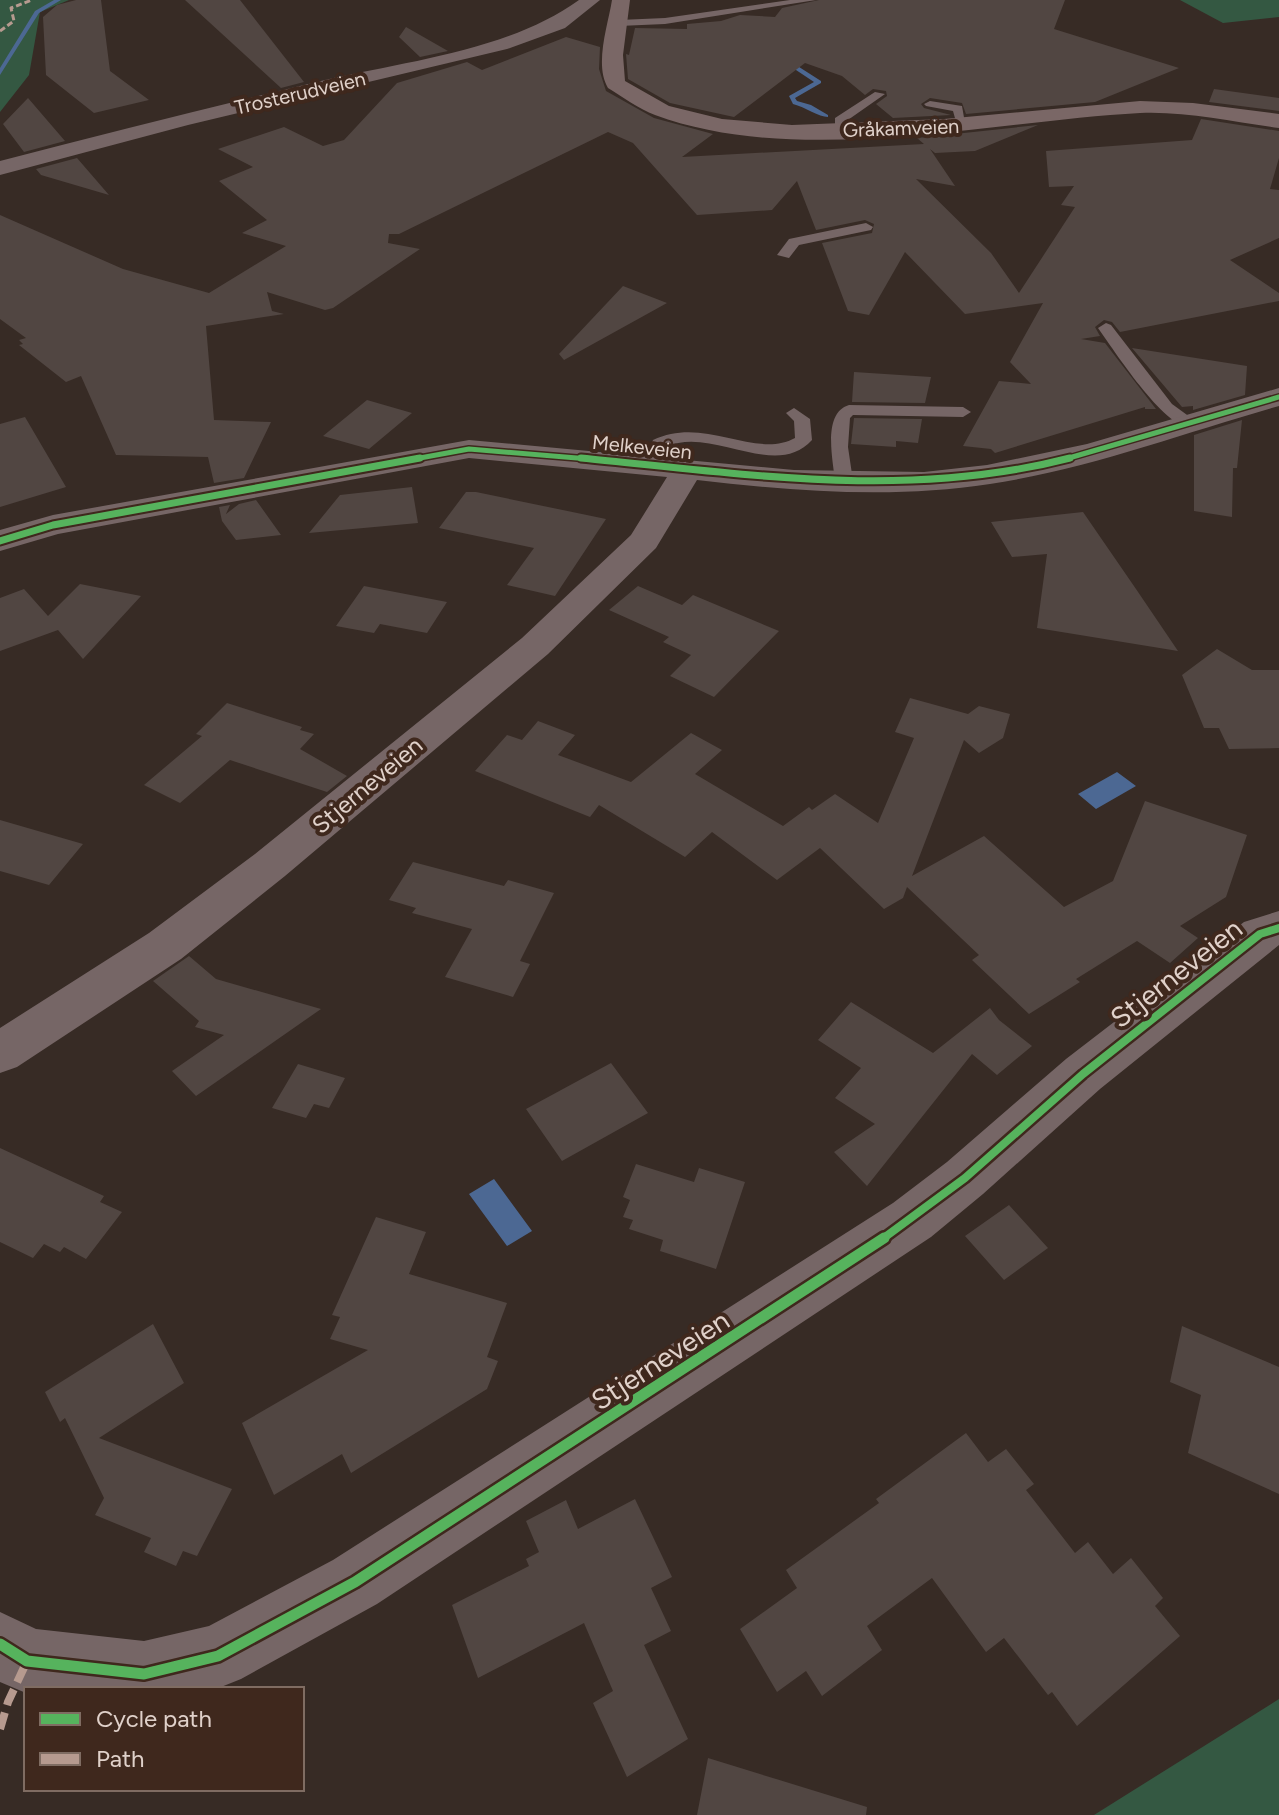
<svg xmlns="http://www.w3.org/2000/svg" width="1279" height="1815" font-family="Figtree,sans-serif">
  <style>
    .green { fill: #345842 }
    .water { fill: #4c6893 }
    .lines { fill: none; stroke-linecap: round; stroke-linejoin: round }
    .stream { fill: #4c6893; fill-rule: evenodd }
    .building { fill: #514642 }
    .lane { fill: #766666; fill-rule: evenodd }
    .street { fill: #766666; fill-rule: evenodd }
    .secondary { fill: #7a6766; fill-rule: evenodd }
    .quiet-far1 { stroke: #b69a8f; stroke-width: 3; stroke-dasharray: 6 3; stroke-linecap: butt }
    .quiet { stroke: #b69a8f; stroke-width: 8; stroke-dasharray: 17 8; stroke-linecap: butt }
    .cycleway-far3-casing { stroke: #3f281d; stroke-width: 8 }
    .cycleway-far2-casing { stroke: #3f281d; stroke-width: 11 }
    .cycleway-far1-casing { stroke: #3f281d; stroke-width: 13 }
    .cycleway-casing { stroke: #3f281d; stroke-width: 16 }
    .cycleway-far3 { stroke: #56b35d; stroke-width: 5 }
    .cycleway-far2 { stroke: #56b35d; stroke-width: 7 }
    .cycleway-far1 { stroke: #56b35d; stroke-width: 8 }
    .cycleway { stroke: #56b35d; stroke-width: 11 }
    .labels { text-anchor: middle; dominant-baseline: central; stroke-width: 8; stroke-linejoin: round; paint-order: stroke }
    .far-street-label { font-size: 20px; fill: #e0d1ca; stroke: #3f281d }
    .street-label { font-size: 24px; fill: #e0d1ca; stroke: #3f281d }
    .near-street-label { font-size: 28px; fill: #e0d1ca; stroke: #3f281d }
  </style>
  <rect width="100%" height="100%" fill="#372b25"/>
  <path class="green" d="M 0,0 L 69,0 L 40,12 L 29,75 L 0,112 Z
    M 1180,0 L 1279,0 L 1279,17 L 1223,23 Z
    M 1279,1699 L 1279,1815 L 1094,1815 Z"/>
  <path class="water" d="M 1117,772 L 1136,786 L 1096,809 L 1078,794 Z
    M 494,1179 L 532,1231 L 507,1246 L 469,1194 Z"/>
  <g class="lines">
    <path class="stream" d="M 54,0 L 61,0 L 39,13 L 0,75 L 0,68 L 35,11 Z
      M 781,58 L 785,58 L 821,81 L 821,83 L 795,98 L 797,101 L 811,105 L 828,115 L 828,117 C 819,117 805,107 793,104 L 789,96 L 814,82 L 781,60 Z"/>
  </g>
  <path class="building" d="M 76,0 L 101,0 L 110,71 L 149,100 L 94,113 L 46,75 L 43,17 L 57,5 Z
    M 185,0 L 240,0 L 304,82 L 281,88 Z
    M 819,0 L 1065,0 L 1054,29 L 1179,68 L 1095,102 L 966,114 L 962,103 L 930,98 L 921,104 L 924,108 L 951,115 L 893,118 L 876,104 L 887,96 L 886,91 L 873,89 L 865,95 L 842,76 L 805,63 L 734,117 L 670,103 L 628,79 L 626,54 L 629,55 L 635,28 L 687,29 L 687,24 L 721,21 L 740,15 L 775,17 L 782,8 Z
    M 406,27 L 448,51 L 420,57 L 399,37 Z
    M 566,37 L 600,47 L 599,69 L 606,91 L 654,118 L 713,134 L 682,157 L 924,144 L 917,138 L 1038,125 L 975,151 L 935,153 L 930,149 L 955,186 L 916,179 L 991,253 L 1019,293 L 1075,207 L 1061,205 L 1074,186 L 1049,187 L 1046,151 L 1192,140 L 1201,119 L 1279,131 L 1279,158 L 1270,189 L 1279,190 L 1279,238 L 1230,260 L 1279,293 L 1279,301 L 1120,332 L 1112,322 L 1104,320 L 1095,327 L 1100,336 L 1081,339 L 1105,343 L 1156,409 L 1145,409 L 1145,407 L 995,453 L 991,449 L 963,446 L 999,381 L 1031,384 L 1010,362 L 1043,303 L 965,314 L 905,252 L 869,315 L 848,311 L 822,243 L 872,233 L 874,224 L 865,220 L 816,230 L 797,181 L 772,210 L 697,215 L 633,143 L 608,132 L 399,234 L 389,234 L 388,243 L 420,249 L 333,308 L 325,310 L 267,292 L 272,311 L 284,314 L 206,326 L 214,420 L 271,422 L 244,478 L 214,483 L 208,457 L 116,455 L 81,376 L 66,382 L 19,345 L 23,344 L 19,340 L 26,338 L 0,319 L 0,215 L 123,269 L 209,293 L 286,246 L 242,233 L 267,220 L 219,181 L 253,167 L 218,149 L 284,127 L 323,146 L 344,140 L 397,83 L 467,62 L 482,70 Z
    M 1214,89 L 1279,98 L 1279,111 L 1209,102 Z
    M 28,98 L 65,141 L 24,152 L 3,124 Z
    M 77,158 L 109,195 L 41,175 L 36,169 Z
    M 623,286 L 667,303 L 564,360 L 559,354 Z
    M 1132,348 L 1247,366 L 1245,395 L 1193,410 L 1193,406 L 1182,407 Z
    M 854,372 L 931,377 L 925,403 L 852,402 Z
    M 367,400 L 412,413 L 369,449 L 323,436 Z
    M 25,417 L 66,487 L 0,507 L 0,424 Z
    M 854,418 L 922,419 L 918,443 L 896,441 L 896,447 L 851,444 Z
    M 1242,420 L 1237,468 L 1233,468 L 1232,517 L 1194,511 L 1194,435 Z
    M 412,487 L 418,523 L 309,533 L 340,495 Z
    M 466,492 L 476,492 L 606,519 L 555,596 L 507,585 L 534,548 L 439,528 Z
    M 256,500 L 281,535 L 236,540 L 222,521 L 219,507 L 230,505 L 226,514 L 239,504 Z
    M 1083,512 L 1136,589 L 1178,651 L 1037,628 L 1047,554 L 1012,557 L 991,522 Z
    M 80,584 L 141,596 L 83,659 L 58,630 L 0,651 L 0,598 L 24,589 L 48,616 Z
    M 364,586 L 447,602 L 427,633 L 380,624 L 374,633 L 336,626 Z
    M 638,586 L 682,605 L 693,595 L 779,631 L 714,697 L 670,676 L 691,655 L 663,642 L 669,637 L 609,610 Z
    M 1217,649 L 1252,670 L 1279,670 L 1279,748 L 1229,749 L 1219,728 L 1204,728 L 1182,675 Z
    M 910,698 L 968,714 L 979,706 L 1010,714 L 1003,738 L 979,753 L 964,740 L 912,876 L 984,836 L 1064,907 L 1113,881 L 1145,801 L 1247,835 L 1226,897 L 1180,926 L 1198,938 L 1170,963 L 1137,941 L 1076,979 L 1080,982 L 1029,1014 L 972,960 L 979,955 L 907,887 L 903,898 L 884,909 L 820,848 L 777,880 L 712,832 L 685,857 L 599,805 L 590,817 L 475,771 L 507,735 L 522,740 L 538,721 L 575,735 L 558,755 L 631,782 L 691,733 L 722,750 L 695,774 L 783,826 L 809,807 L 812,810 L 835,794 L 878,823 L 914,738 L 895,732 Z
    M 227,703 L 302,727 L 300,730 L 314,734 L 300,749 L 347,776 L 327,792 L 230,760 L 180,803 L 144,785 L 202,736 L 196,734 Z
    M 0,820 L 83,844 L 49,885 L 0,871 Z
    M 413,862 L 504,886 L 508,880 L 554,893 L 520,961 L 530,964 L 513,997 L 445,977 L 472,929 L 412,913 L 416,908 L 389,900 Z
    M 189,956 L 216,979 L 321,1009 L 196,1096 L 172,1071 L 224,1035 L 195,1027 L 199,1021 L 153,981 Z
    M 851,1002 L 933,1053 L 990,1008 L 999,1020 L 1032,1046 L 997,1075 L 972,1054 L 867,1186 L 834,1152 L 875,1124 L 835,1098 L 861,1068 L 818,1040 Z
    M 611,1063 L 648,1113 L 562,1161 L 526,1109 Z
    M 298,1064 L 345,1078 L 329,1108 L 314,1104 L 306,1118 L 272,1108 Z
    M 0,1148 L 104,1196 L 100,1202 L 122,1212 L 86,1259 L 64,1247 L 60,1252 L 44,1244 L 33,1258 L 0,1242 Z
    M 636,1164 L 694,1182 L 699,1168 L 745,1182 L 716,1269 L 660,1251 L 663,1240 L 629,1229 L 633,1220 L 623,1217 L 630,1200 L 623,1197 Z
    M 1009,1205 L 1048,1248 L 1004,1280 L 965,1236 Z
    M 376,1217 L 426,1232 L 409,1274 L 507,1303 L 487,1357 L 498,1361 L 487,1389 L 351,1473 L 342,1454 L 274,1495 L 242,1423 L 368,1350 L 330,1339 L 340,1317 L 332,1315 Z
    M 153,1324 L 184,1383 L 99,1438 L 232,1489 L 197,1556 L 183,1551 L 176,1566 L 144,1552 L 151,1538 L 95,1515 L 104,1498 L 65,1418 L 60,1422 L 45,1392 Z
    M 1182,1326 L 1279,1367 L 1279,1494 L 1188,1453 L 1201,1395 L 1170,1382 Z
    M 966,1433 L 988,1462 L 1006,1449 L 1034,1484 L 1026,1490 L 1075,1553 L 1088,1542 L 1113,1574 L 1131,1558 L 1163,1598 L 1155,1606 L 1180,1636 L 1077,1726 L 1052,1692 L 1048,1695 L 1004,1638 L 986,1652 L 932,1578 L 867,1626 L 882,1650 L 822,1696 L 806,1671 L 777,1692 L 740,1629 L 797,1588 L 786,1570 L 879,1503 L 876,1499 Z
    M 635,1499 L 672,1577 L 651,1588 L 671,1631 L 644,1645 L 688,1739 L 627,1777 L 593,1703 L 613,1691 L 584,1623 L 478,1678 L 452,1605 L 529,1566 L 526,1559 L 539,1552 L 526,1521 L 566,1500 L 578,1529 Z
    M 708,1758 L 867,1807 L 866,1815 L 697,1815 Z"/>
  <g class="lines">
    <path class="lane" d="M 790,0 L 816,0 L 665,24 L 619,26 L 614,23 L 619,20 L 665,18 Z
      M 875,92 L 885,94 L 845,122 L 843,133 L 835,133 L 835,118 Z
      M 930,101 L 962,106 L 966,129 L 958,129 L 953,111 L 926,106 L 924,104 Z
      M 866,223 L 873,227 L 871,230 L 799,245 L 789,258 L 777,255 L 789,239 Z
      M 1106,323 L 1111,325 L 1172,404 L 1194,420 L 1196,424 L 1194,428 C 1167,433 1114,350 1098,328 Z
      M 849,405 L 963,407 L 971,412 L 963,417 L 853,415 L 850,418 L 848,447 L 853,481 L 844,486 L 835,481 C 833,460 822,413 849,405 Z
      M 794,408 L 810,419 L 812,440 C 775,481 711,425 666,447 L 658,468 L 646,468 L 643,464 L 653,440 C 705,415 755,460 795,438 L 794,421 L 786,413 Z"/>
    <path class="street" d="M 579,0 L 600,0 L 565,28 L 507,49 L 188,125 L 0,175 L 0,161 C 108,133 216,106 325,80 C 408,61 510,50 579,0 Z
      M 1279,388 L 1279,406 C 1183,433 1089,469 990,484 C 893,499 793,491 697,480 L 656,548 L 548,654 L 285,876 L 181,959 L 17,1067 L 0,1073 L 0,1028 L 149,933 L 255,854 L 522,638 L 631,535 L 667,477 L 469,458 L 58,534 L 0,551 L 0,530 L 53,515 L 469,440 L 794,470 L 924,472 L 987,465 L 1087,444 Z
      M 1279,911 L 1279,945 L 1100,1089 L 983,1194 L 931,1237 L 377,1604 L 241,1679 L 216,1689 L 26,1689 L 26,1693 L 0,1682 L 0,1612 L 36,1629 L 144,1641 L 209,1626 L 333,1560 L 893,1203 L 947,1162 L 1066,1059 L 1244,922 Z"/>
    <path class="secondary" d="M 612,0 L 630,0 L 623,55 L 625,81 L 669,106 L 722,119 L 792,125 L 944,119 L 1140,101 L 1193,103 L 1279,114 L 1279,128 C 1233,122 1186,111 1140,113 C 991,121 799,168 655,115 C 639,109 623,97 608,88 C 594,65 608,25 612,0 Z"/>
    <path class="quiet-far1" d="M 0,31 L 14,21 L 11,8 L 32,0"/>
    <path class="quiet" d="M 0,1729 L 8,1702 L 27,1661"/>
    <g class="cycleway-far3-casing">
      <path id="cycleway-far3" d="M 409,460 L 469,449 L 601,460
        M 1062,460 L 1279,397"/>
    </g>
    <g class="cycleway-far2-casing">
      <path id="cycleway-far2" d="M 581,458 C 745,474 908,500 1070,458
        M 0,541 L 53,525 L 420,458"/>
    </g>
    <g class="cycleway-far1-casing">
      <path id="cycleway-far1" d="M 881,1240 L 965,1178 L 1083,1074 L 1260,934 L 1279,928"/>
    </g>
    <g class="cycleway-casing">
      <path id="cycleway" d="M 0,1644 L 27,1661 L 144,1674 L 218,1656 L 355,1582 L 884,1238"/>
    </g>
    <use href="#cycleway-far3" class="cycleway-far3"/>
    <use href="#cycleway-far2" class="cycleway-far2"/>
    <use href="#cycleway-far1" class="cycleway-far1"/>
    <use href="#cycleway" class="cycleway"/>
  </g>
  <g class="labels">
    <g class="far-street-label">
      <text transform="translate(300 93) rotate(-13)">Trosterudveien</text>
      <text transform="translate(901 128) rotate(-2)">Gråkamveien</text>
      <text transform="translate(642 447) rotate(6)">Melkeveien</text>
    </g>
    <g class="street-label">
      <text transform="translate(367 785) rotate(-40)">Stjerneveien</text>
    </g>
    <g class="near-street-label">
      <text transform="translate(1176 973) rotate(-38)">Stjerneveien</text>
      <text transform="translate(660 1360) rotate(-33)">Stjerneveien</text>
    </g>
  </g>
  <rect x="24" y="1687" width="280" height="104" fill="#3f281d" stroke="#7f6c62" stroke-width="2"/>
  <rect x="40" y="1713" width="40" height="12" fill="#56b35d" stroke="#7f6c62" stroke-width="2"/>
  <text x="96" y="1727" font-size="24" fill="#e0d1ca">Cycle path</text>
  <rect x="40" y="1753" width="40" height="12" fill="#b69a8f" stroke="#7f6c62" stroke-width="2"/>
  <text x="96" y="1767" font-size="24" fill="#e0d1ca">Path</text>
</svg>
